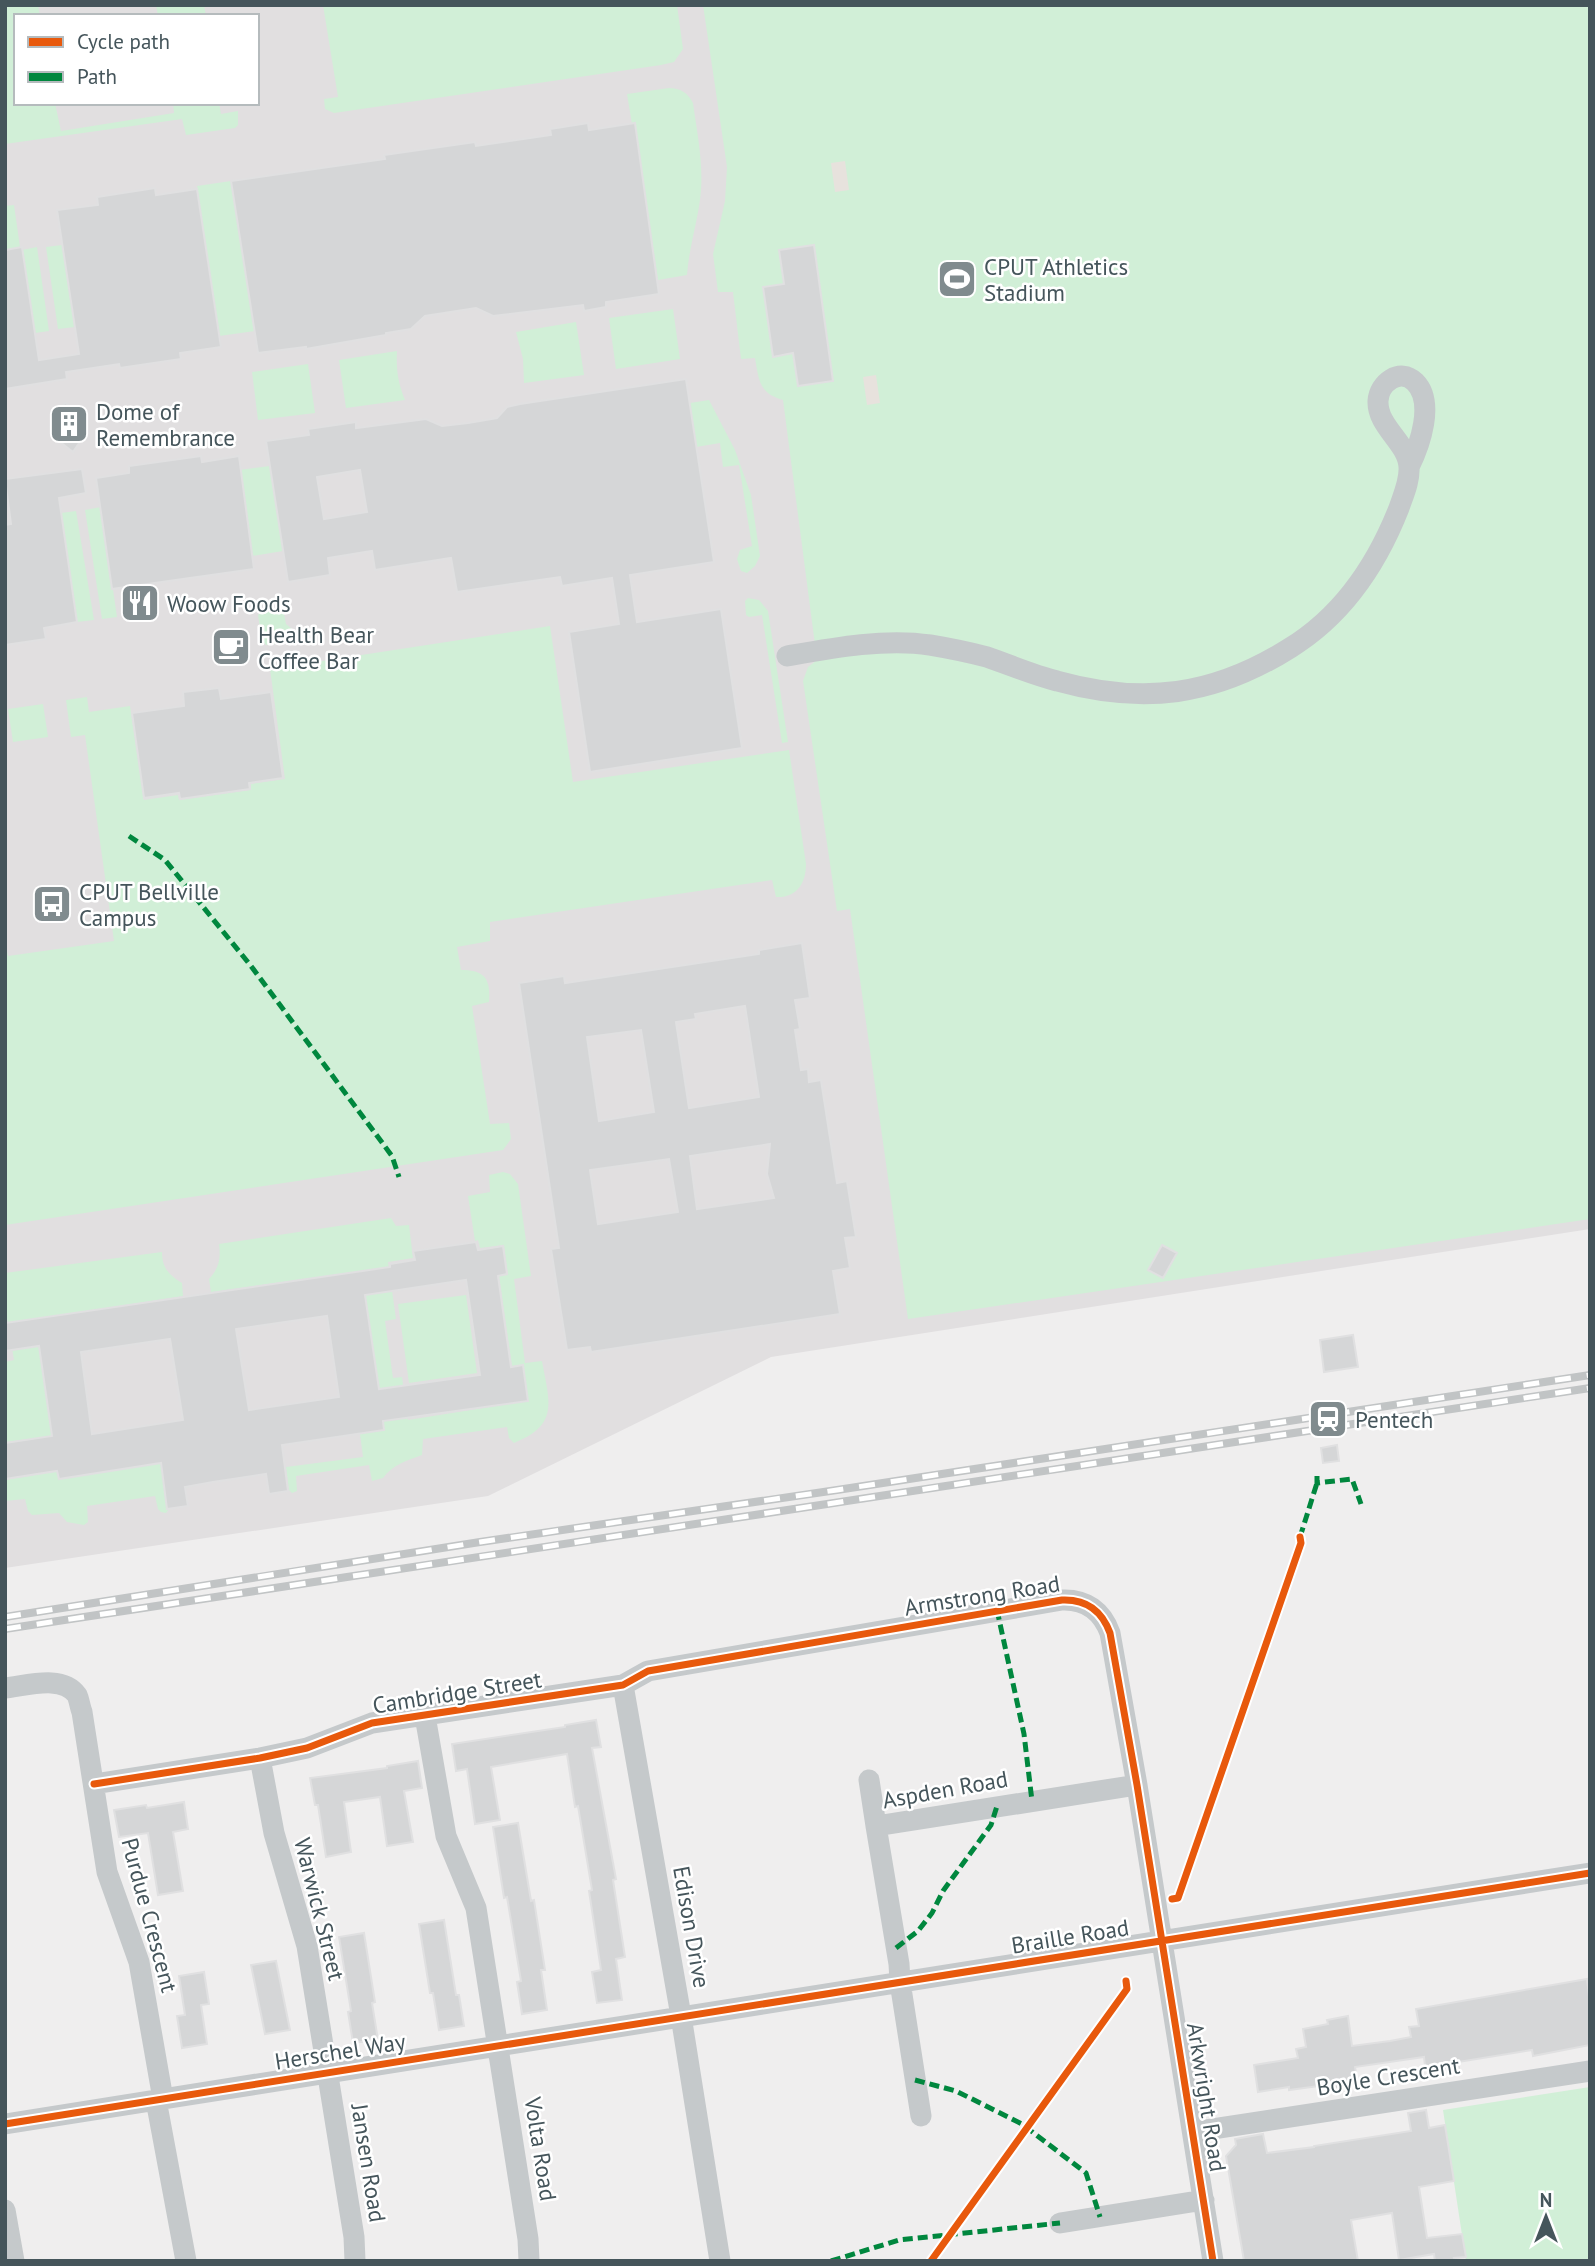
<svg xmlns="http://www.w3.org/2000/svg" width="1595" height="2266" font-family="'PT Sans',sans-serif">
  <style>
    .education { fill: #e1dfe0; fill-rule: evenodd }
    .green { fill: #d1efd7 }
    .sand { fill: #e7e2dd }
    .building { fill: #d5d6d7; stroke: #e0e0e1; stroke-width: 2; fill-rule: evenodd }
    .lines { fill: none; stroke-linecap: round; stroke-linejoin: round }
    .minor { stroke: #c5c9cb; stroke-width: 21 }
    .rail-casing { stroke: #c1c4c5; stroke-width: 8 }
    .rail { stroke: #fff; stroke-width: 5; stroke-dasharray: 16; stroke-linecap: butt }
    .quiet { stroke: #00873e; stroke-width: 5; stroke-dasharray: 10 5; stroke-linecap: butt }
    .cycleway-casing { stroke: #fff; stroke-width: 11 }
    .cycleway { stroke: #e8590c; stroke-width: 7 }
    .labels { text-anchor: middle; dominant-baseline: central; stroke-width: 5; stroke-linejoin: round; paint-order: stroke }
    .poi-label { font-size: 23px; fill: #45555b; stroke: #fff; text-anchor: start }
    .street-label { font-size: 23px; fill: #45555b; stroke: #fff }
  </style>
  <rect width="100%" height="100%" fill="#efeeee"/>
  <path class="education" d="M 5,5 L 1590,5 L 1590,1229 L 771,1357 L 488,1496 L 5,1568 ZM 16,16 L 257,16 L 257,103 L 16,103 Z"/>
  <path class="green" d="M 5,5 L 38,5 L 40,16 L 16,16 L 16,103 L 55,103 L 61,131 L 174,113 L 173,103 L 219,103 L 221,114 L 238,111 L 238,125 L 235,128 L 186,135 L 182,119 L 5,144 Z
    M 156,5 L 204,5 L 206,16 L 158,16 Z
    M 323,5 L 677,5 L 683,49 L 674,62 L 661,65 L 334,113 L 325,109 L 324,99 L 338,97 Z
    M 703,5 L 1590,5 L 1590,1219 L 908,1319 L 850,909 L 837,911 L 803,681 L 808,667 L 817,660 L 783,400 C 759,393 759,381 755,358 L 741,359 L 733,292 L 718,292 L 713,254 L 725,201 L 727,167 Z
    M 669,88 C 680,88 688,93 693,103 C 697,132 703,160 701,190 C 699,218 689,246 687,275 L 658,280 L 635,124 L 632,124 L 627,94 Z
    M 231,181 L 255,331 L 219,336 L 197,186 Z
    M 14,205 L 20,247 L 5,250 L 5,206 Z
    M 62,245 L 75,327 L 58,329 L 46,247 Z
    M 37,247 L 49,331 L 35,333 L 22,250 Z
    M 673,309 L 680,359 L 616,369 L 609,318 Z
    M 576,322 L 584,375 L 524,383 L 523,359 L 516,332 Z
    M 397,351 C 396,370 398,383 405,400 L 346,408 L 339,360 Z
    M 308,364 L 315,413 L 258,420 L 252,372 Z
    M 709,400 L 735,450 L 751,495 L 760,556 L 755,566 L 747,573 L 741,571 L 737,559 L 740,550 L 752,546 L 739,465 L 723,467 L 720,443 L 696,447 L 690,403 Z
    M 270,466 L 283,551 L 252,556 L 239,470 Z
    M 101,507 L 117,617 L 102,619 L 85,510 Z
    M 76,511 L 94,620 L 77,622 L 61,513 Z
    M 748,598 L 759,600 L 768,611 L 788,742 L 782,743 L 762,615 L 749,617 L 746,615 L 745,601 Z
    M 283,609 L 286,624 L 292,629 L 294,642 L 266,645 L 262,640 L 258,615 L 263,610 Z
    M 550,626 L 573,782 L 789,750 L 806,864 C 806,883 797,898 776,897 L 772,880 L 490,922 L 490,941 L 457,947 L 461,970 C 484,970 491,978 489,1002 L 472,1006 L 490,1124 L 509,1123 L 511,1139 L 503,1150 L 5,1225 L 5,943 L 8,956 L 114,941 L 85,735 L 71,737 L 66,700 L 87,697 L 89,712 L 130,706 L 144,800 L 178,795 L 179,800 L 251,790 L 251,784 L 285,779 L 270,669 Z
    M 43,704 L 48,737 L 13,742 L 8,709 Z
    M 503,1172 L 510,1174 L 518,1184 L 531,1276 L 514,1279 L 525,1363 L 542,1361 C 549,1401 560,1425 514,1443 L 509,1438 L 507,1427 L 423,1439 L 422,1455 C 408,1460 392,1465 383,1478 L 372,1481 L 369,1465 L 296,1476 L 297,1491 L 292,1493 L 289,1490 L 286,1467 L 363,1457 L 360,1434 L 384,1430 L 361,1271 L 211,1292 L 209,1279 C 219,1268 221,1259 219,1244 L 391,1218 L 396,1226 L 409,1225 L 413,1258 L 388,1262 L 396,1319 L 385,1321 L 393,1378 L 402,1377 L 408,1420 L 528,1401 L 523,1365 L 512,1366 L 499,1276 L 508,1275 L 504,1245 L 480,1248 L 478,1240 L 475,1241 L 468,1196 L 490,1192 L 489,1175 Z
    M 162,1252 C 162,1268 169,1275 182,1283 L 183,1296 L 35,1319 L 59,1479 L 189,1459 L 193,1486 L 185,1488 L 166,1513 L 161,1512 L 158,1509 L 155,1496 L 87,1506 L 88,1522 L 84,1525 L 67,1522 L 59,1513 L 32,1515 L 28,1511 L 25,1499 L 5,1501 L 5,1480 L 35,1475 L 29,1439 L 5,1442 L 5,1362 L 14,1360 L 7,1318 L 5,1318 L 5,1273 Z
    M 466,1295 L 477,1373 L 409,1383 L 398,1304 Z
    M 1590,2087 L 1590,2261 L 1466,2261 L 1443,2110 Z"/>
  <path class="sand" d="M 845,161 L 849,190 L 835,192 L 831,163 Z
    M 876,375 L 880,403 L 867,405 L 863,377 Z"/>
  <path class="building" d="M 588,123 L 589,130 L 635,123 L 659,294 L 606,302 L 606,307 L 584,311 L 583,305 L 493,316 L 476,308 L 425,316 L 411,329 L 386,333 L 386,335 L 306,349 L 306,347 L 258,353 L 231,181 L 385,159 L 384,155 L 475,142 L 476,146 L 551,135 L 550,129 Z
    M 155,188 L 156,195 L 197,189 L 221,347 L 180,353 L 181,359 L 120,368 L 119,364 L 66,372 L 67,379 L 5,389 L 5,250 L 22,247 L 39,360 L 79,354 L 57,210 L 98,205 L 97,197 Z
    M 814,245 L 833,381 L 798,386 L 793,353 L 773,357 L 763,287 L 784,284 L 779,250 Z
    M 686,379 L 714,562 L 630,575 L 637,622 L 721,609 L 742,748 L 590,772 L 569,632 L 619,624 L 612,578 L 562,586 L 560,577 L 457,592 L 451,558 L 375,570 L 372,551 L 328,558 L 330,575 L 288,582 L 266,441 L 309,435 L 308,429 L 356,422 L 356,428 L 426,419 L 442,426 L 468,423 L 497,418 L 507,407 L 520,404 ZM 360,470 L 367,512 L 324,519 L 317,477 Z
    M 65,403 L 81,411 L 87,421 L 86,433 L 73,452 L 55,438 L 50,427 L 53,416 Z
    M 201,456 L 202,462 L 239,456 L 254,569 L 112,589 L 96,478 L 129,473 L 129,466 Z
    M 82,469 L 86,493 L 59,498 L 77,622 L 44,628 L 46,639 L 5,645 L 5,525 L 11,524 L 5,479 Z
    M 219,688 L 221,699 L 271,692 L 283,778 L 249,783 L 250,789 L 180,799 L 179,793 L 144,798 L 132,713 L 184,706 L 183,692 Z
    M 802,943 L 810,998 L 795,1000 L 800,1029 L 795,1030 L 801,1070 L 808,1069 L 809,1082 L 821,1080 L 837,1183 L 847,1181 L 856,1237 L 845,1238 L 850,1268 L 833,1271 L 840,1314 L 591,1352 L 590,1347 L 567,1350 L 551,1249 L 559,1248 L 519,983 L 564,976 L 565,983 L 759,954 L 759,950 ZM 745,1006 L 759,1097 L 689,1108 L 676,1022 L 696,1019 L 695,1014 ZM 641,1030 L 654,1112 L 599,1121 L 587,1037 ZM 770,1144 L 767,1174 L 774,1198 L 697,1209 L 690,1156 ZM 669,1159 L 678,1212 L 598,1224 L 590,1170 Z
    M 476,1242 L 478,1250 L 503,1246 L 507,1274 L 498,1276 L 511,1367 L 523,1365 L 528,1401 L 383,1421 L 384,1430 L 282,1445 L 288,1491 L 269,1494 L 266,1474 L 213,1482 L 185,1487 L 188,1506 L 167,1509 L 161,1463 L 59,1479 L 57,1471 L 5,1479 L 5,1443 L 52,1436 L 39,1346 L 5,1351 L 5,1323 L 390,1267 L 390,1264 L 415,1260 L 413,1251 ZM 466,1280 L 480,1375 L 379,1389 L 365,1295 ZM 327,1316 L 339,1397 L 249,1410 L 236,1329 ZM 170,1339 L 183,1420 L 92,1434 L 81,1352 Z
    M 1162,1245 L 1177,1253 L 1163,1278 L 1148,1270 Z
    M 1353,1335 L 1358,1367 L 1324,1372 L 1320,1340 Z
    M 1337,1445 L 1339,1461 L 1323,1463 L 1321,1448 Z
    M 596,1720 L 601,1747 L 592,1748 L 616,1879 L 613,1880 L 625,1957 L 616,1959 L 622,2000 L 597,2003 L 592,1972 L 601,1970 L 589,1891 L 592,1890 L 578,1806 L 575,1807 L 567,1754 L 491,1767 L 500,1820 L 475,1824 L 467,1769 L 456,1771 L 452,1744 L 565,1727 L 565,1725 Z
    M 418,1761 L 422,1788 L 404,1791 L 413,1842 L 387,1846 L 380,1797 L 344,1802 L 351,1852 L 326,1857 L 318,1805 L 315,1805 L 310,1778 L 387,1768 L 387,1766 Z
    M 184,1802 L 188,1829 L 173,1832 L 183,1891 L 158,1895 L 148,1833 L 119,1837 L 114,1810 L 146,1805 L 147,1808 Z
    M 518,1823 L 531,1901 L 534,1900 L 545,1970 L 541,1970 L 547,2010 L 522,2014 L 517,1982 L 521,1981 L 507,1897 L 504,1898 L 493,1827 Z
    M 444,1920 L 456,1995 L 459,1995 L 464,2026 L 439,2030 L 433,1993 L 430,1993 L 419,1924 Z
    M 364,1933 L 375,2002 L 372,2003 L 378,2040 L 353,2043 L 348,2012 L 351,2011 L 339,1937 Z
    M 276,1961 L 290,2030 L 265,2034 L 251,1965 Z
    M 204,1972 L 209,2004 L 201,2005 L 207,2044 L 182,2048 L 177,2016 L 185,2015 L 179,1976 Z
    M 1587,1979 L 1590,2005 L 1590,2045 L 1533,2056 L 1532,2050 L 1458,2062 L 1459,2068 L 1436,2072 L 1435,2065 L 1425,2066 L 1424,2057 L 1355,2067 L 1358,2085 L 1327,2090 L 1326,2085 L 1289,2090 L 1289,2087 L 1258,2092 L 1254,2065 L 1298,2058 L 1296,2049 L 1306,2047 L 1303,2029 L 1328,2024 L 1327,2020 L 1348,2016 L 1352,2046 L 1390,2041 L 1411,2037 L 1409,2027 L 1419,2026 L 1416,2009 Z
    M 1426,2110 L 1429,2128 L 1445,2125 L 1454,2181 L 1419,2187 L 1427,2238 L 1462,2234 L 1466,2257 L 1454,2258 L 1455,2261 L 1435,2261 L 1434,2254 L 1399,2260 L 1392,2213 L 1351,2220 L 1358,2261 L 1244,2261 L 1226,2156 L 1236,2145 L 1235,2139 L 1263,2134 L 1267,2153 L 1314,2147 L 1314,2146 L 1411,2131 L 1408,2113 Z"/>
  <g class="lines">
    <path class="minor" d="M 787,656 C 832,648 885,638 930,645 C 948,648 968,652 987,657 C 1010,665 1033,675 1057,681 C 1143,705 1214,696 1290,648 C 1342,616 1377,564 1399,508 C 1403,496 1410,481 1409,467 C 1408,443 1377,427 1378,401 C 1379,383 1400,367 1415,382 C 1435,402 1420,445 1409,467
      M 623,1685 L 681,2016 L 720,2261
      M 5,1688 C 26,1686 62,1674 77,1695 C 79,1699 80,1707 82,1712 L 107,1872 L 139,1962 L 163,2099
      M 425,1716 L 446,1836 L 476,1908 L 528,2239 L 529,2261
      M 260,1758 L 274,1833 L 307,1946 L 354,2237 L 355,2261
      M 869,1780 L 876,1826
      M 94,1784 L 260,1758 L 307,1748 L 372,1723 L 623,1685 L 648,1671 L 1062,1600 C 1086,1599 1102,1611 1110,1633 L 1137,1785 L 1213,2261
      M 156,2100 L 186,2261
      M 921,2116 L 900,1982 L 899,1964 L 876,1826 L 1137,1785
      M 5,2124 L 1590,1873
      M 1193,2132 L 1590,2071
      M 5,2210 L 14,2261
      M 1060,2223 L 1204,2200"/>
    <g class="rail-casing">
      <path id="rail" d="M 5,1617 L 480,1542 L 837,1490 L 1590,1375
        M 5,1629 L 1590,1388"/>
    </g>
    <use href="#rail" class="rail"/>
    <path class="quiet" d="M 129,836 L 165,860 L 251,966 L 392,1156 L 399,1177
      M 1317,1476 L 1317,1483 L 1352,1479 L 1361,1504
      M 1300,1537 L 1317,1483
      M 997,1610 L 1024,1734 L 1032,1801
      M 896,1948 L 918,1931 L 932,1913 L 943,1891 L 991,1825 L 997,1806
      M 915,2080 L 956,2091 L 1022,2124 L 1086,2173 L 1100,2217
      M 831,2261 L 899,2240 L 1060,2223"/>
    <g class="cycleway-casing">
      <path id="cycleway" d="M 94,1784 L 260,1758 L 307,1748 L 372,1723 L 623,1685 L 648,1671 L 1062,1600 C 1086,1599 1102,1611 1110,1633 L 1137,1785 L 1213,2261
        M 1172,1899 L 1178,1898 L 1301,1543 L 1300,1537
        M 5,2124 L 1590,1873
        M 931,2261 L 1127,1989 L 1126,1981"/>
    </g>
    <use href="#cycleway" class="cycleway"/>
  </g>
  <defs>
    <g id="stadium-square" transform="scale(2.0125)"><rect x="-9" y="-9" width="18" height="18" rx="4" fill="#808b8e" stroke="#fff"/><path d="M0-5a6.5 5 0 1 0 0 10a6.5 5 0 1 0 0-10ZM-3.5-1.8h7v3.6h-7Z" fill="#fff"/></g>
    <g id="building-square" transform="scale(2.0125)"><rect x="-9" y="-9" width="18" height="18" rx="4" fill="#808b8e" stroke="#fff"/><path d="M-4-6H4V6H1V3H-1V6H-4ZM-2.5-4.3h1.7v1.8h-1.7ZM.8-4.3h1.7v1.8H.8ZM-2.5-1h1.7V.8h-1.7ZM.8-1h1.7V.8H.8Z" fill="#fff"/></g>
    <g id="restaurant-square" transform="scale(2.0125)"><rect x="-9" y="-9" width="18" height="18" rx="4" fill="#808b8e" stroke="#fff"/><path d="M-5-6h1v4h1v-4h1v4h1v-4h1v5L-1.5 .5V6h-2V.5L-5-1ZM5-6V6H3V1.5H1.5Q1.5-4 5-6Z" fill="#fff"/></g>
    <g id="cafe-square" transform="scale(2.0125)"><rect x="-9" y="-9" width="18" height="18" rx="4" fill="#808b8e" stroke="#fff"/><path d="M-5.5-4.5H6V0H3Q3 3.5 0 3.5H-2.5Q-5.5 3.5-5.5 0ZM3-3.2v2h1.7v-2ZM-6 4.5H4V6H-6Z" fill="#fff"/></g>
    <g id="bus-square" transform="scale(2.0125)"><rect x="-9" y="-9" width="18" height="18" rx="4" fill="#808b8e" stroke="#fff"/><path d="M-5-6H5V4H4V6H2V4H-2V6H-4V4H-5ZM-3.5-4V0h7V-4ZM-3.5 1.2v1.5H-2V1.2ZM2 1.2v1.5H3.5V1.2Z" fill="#fff"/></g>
    <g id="station-square" transform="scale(2.0125)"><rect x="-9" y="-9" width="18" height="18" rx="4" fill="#808b8e" stroke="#fff"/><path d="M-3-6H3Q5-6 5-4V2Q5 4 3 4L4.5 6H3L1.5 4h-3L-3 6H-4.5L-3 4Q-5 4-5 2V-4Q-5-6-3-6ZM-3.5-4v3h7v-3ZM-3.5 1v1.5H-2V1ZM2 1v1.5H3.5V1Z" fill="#fff"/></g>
  </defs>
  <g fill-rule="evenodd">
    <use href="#stadium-square" x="957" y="279"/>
    <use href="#building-square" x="69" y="424"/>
    <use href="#restaurant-square" x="140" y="603"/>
    <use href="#cafe-square" x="231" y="647"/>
    <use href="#bus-square" x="52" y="904"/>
    <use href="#station-square" x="1328" y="1419"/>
  </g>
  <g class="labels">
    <g class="poi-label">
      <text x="984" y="266">CPUT Athletics<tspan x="984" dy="26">Stadium</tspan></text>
      <text x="96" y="411">Dome of<tspan x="96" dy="26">Remembrance</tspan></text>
      <text x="167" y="603">Woow Foods</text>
      <text x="258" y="634">Health Bear<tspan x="258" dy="26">Coffee Bar</tspan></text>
      <text x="79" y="891">CPUT Bellville<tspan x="79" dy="26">Campus</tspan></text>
      <text x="1355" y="1419">Pentech</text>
    </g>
    <g class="street-label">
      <text transform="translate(982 1595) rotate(-9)">Armstrong Road</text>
      <text transform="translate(457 1692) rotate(-9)">Cambridge Street</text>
      <text transform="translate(945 1789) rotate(-10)">Aspden Road</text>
      <text transform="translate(320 1909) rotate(76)">Warwick Street</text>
      <text transform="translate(150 1915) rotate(75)">Purdue Crescent</text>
      <text transform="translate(692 1927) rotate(80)">Edison Drive</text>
      <text transform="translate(1070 1936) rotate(-9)">Braille Road</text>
      <text transform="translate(340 2051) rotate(-9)">Herschel Way</text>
      <text transform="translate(1388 2076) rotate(-9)">Boyle Crescent</text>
      <text transform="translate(1207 2097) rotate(81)">Arkwright Road</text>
      <text transform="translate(541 2149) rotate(81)">Volta Road</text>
      <text transform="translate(369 2163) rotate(81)">Jansen Road</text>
    </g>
  </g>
  <rect width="1595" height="2266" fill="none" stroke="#45555b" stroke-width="14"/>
  <rect x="14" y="14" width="245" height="91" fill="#ffffff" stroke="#b5bbbd" stroke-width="2"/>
  <rect x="28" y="37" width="35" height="10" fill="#e8590c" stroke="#b5bbbd" stroke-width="2"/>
  <text x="77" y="49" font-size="21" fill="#45555b">Cycle path</text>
  <rect x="28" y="72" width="35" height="10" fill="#00873e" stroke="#b5bbbd" stroke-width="2"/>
  <text x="77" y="84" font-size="21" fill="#45555b">Path</text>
  <g transform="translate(1546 2217)" stroke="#ffffff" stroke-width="5" paint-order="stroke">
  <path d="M0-5L12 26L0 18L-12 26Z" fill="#45555b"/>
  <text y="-10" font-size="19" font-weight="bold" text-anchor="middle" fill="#45555b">N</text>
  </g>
</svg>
